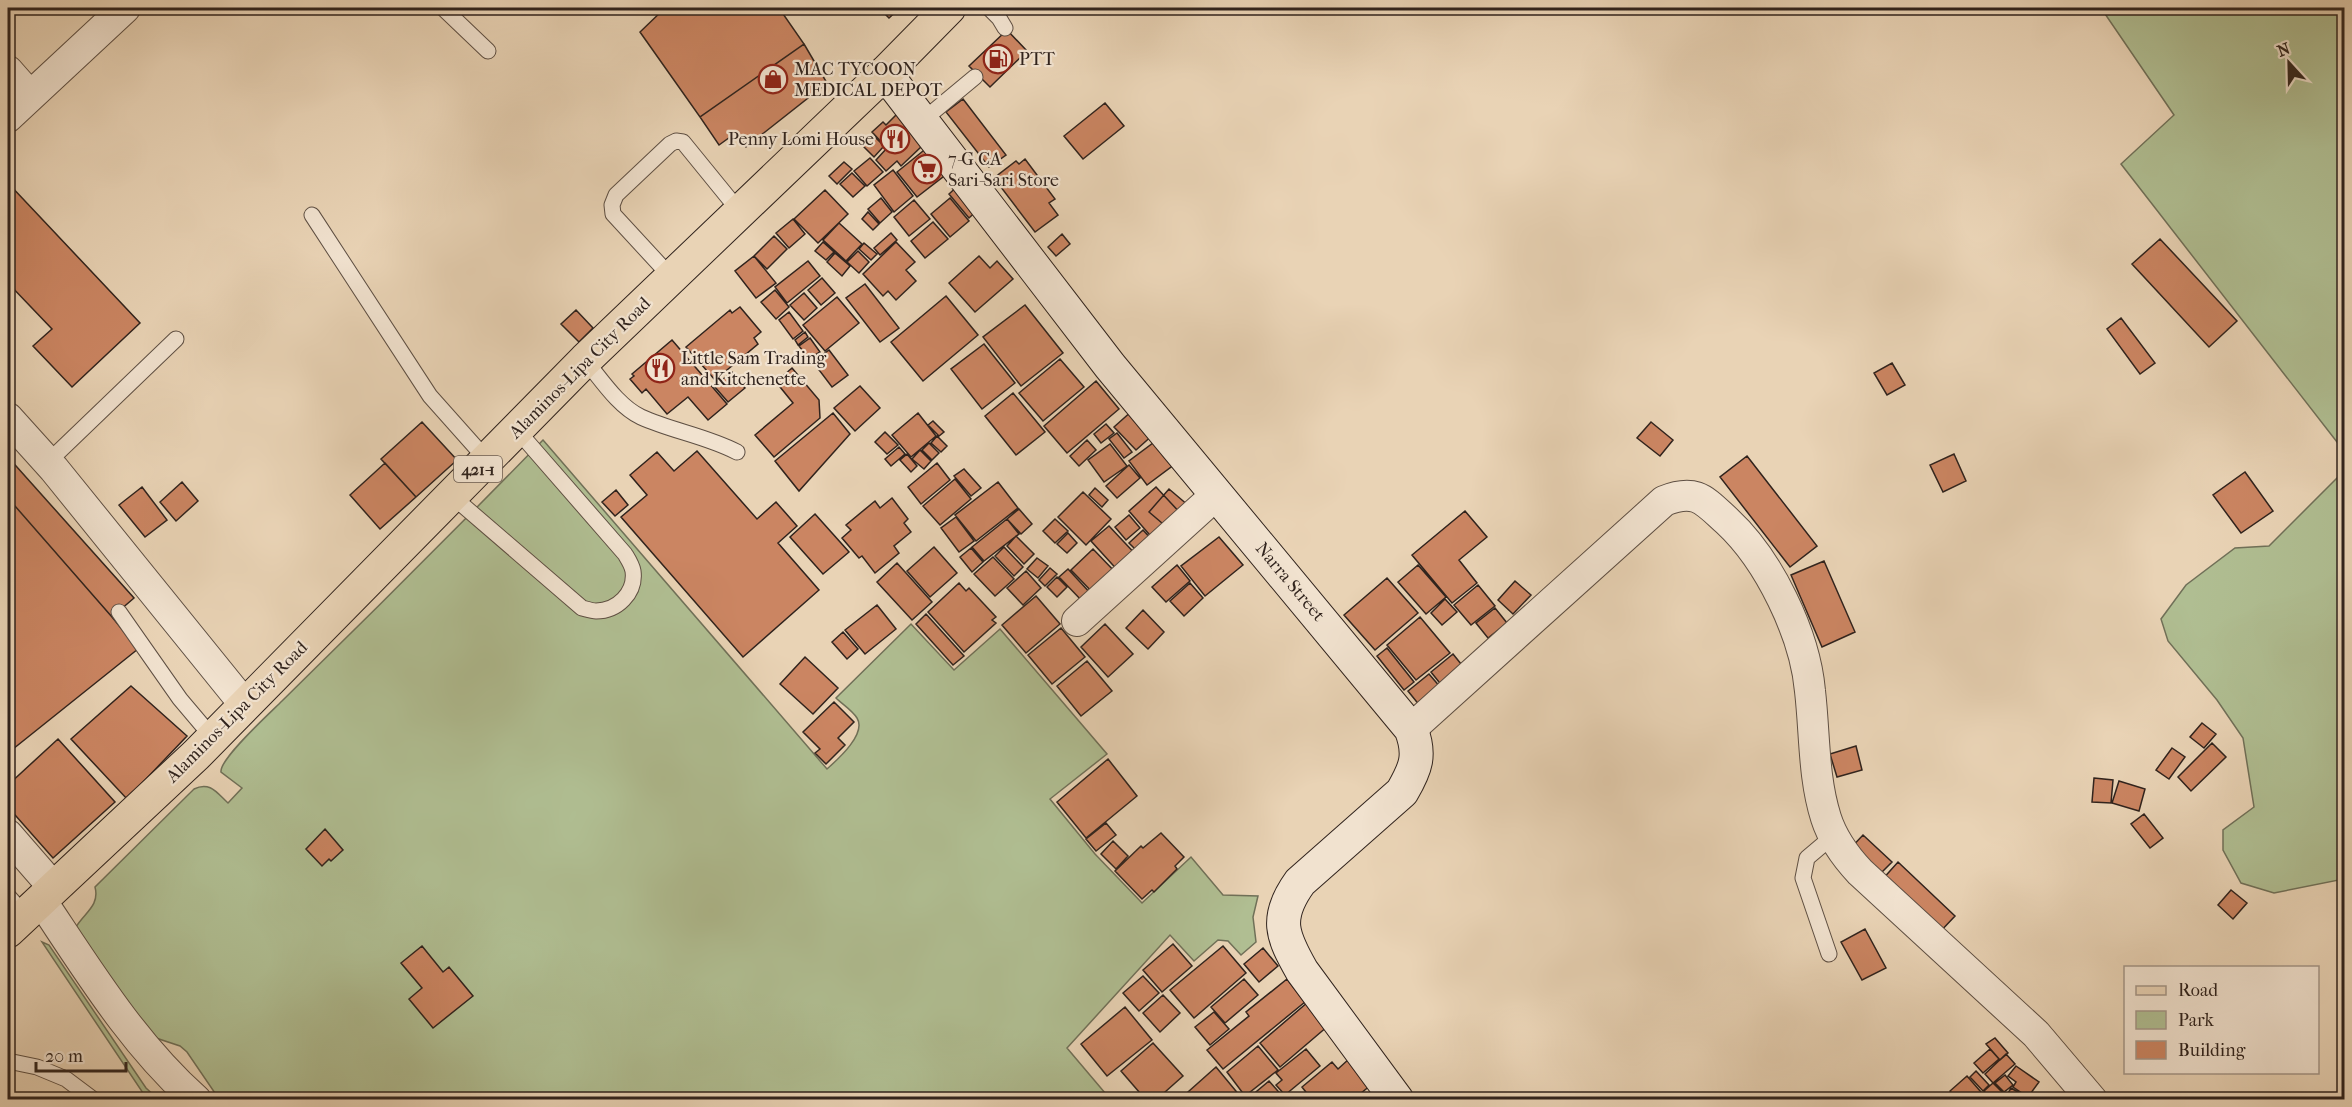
<svg xmlns="http://www.w3.org/2000/svg" width="2352" height="1107" font-family="'IM FELL French Canon',serif">
  <style>
    .green { fill: #b0be92; stroke: #707058; stroke-width: 1.5 }
    .building { fill: #cb8562; stroke: #30231d; stroke-width: 1.5 }
    .lines { fill: none; stroke-linecap: round; stroke-linejoin: round }
    .lane-casing { stroke: #5e4f43; stroke-width: 17 }
    .street-casing { stroke: #5e4f43; stroke-width: 32 }
    .secondary-casing { stroke: #30231d; stroke-width: 35 }
    .primary-casing { stroke: #30231d; stroke-width: 35 }
    .lane { stroke: #f1e2cf; stroke-width: 15 }
    .street { stroke: #f1e2cf; stroke-width: 30 }
    .secondary { stroke: #f1e2cf; stroke-width: 33 }
    .primary { stroke: #e9d3b5; stroke-width: 33 }
    .labels { text-anchor: middle; dominant-baseline: central; stroke-width: 4.5; stroke-linejoin: round; paint-order: stroke }
    .shield { fill: #f1e2cf; stroke: #6a5c52; stroke-width: 1.5 }
    .shield-label { font-size: 16px; font-weight: bold; fill: #30231d }
    .poi-label { font-size: 18px; fill: #30231d; stroke: #f1e2cf; text-anchor: start }
    .street-label { font-size: 18px; fill: #30231d; stroke: #f1e2cf }
  </style>
  <rect width="100%" height="100%" fill="#e9d3b5"/>
  <filter id="stains"><feTurbulence type="fractalNoise" baseFrequency=".00333" numOctaves="4"/><feColorMatrix values="0 0 0 0 .2 0 0 0 0 .09 0 0 0 0 .02 0 0 0 .5 -.17"/></filter>
  <radialGradient id="worn" r=".72"><stop offset=".6" stop-color="#630" stop-opacity="0"/><stop offset="1" stop-color="#630" stop-opacity=".3"/></radialGradient>
  <path class="green" d="M 2101,8 L 2344,8 L 2344,451 L 2121,164 L 2174,115 Z
    M 543,440 L 827,769 C 837,760 867,734 857,718 C 852,710 842,704 836,698 L 911,624 L 954,670 L 1000,629 L 1107,754 L 1050,799 L 1095,854 L 1142,903 L 1191,857 L 1223,895 L 1258,896 L 1253,917 L 1256,942 L 1241,955 L 1228,941 L 1218,940 L 1194,961 L 1170,935 L 1067,1048 L 1111,1100 L 219,1099 L 187,1052 L 180,1046 L 156,1038 L 138,1018 L 76,927 C 84,913 100,906 95,887 L 194,789 C 210,781 217,793 228,803 L 242,788 L 221,772 C 219,759 271,712 282,701 C 370,615 457,528 543,440 Z
    M 2344,471 L 2344,879 L 2274,893 L 2241,883 L 2223,850 L 2223,830 L 2254,807 L 2243,738 L 2217,700 L 2168,641 L 2161,619 L 2186,585 L 2235,548 L 2269,546 Z
    M 42,942 L 49,945 L 146,1088 L 158,1099 L 147,1099 Z"/>
  <path class="building" d="M 665,8 L 779,8 L 804,44 L 700,117 L 640,32 Z
    M 879,8 L 900,8 L 889,18 Z
    M 1007,30 L 1027,51 L 990,87 L 969,66 Z
    M 804,44 L 827,83 L 746,147 L 737,132 L 719,145 L 700,117 Z
    M 963,99 L 1006,155 L 989,167 L 946,112 Z
    M 1105,103 L 1124,126 L 1083,159 L 1064,136 Z
    M 903,108 L 923,145 L 901,166 L 897,161 L 886,171 L 876,160 L 887,148 L 872,132 L 883,122 L 886,125 Z
    M 874,136 L 884,146 L 874,157 L 863,146 Z
    M 928,147 L 948,173 L 917,197 L 897,172 Z
    M 870,158 L 883,172 L 867,186 L 854,171 Z
    M 1025,159 L 1055,199 L 1049,203 L 1058,215 L 1035,232 L 994,178 L 1016,161 L 1019,164 Z
    M 844,162 L 852,169 L 837,184 L 829,176 Z
    M 893,170 L 913,196 L 894,212 L 874,185 Z
    M 852,173 L 865,186 L 853,197 L 840,184 Z
    M 962,182 L 982,206 L 969,218 L 949,194 Z
    M 8,183 L 140,323 L 72,387 L 33,346 L 52,329 L 8,283 Z
    M 825,190 L 848,214 L 818,243 L 794,219 Z
    M 881,198 L 892,212 L 880,223 L 868,209 Z
    M 950,198 L 969,221 L 950,237 L 931,214 Z
    M 914,200 L 930,219 L 909,236 L 894,217 Z
    M 868,212 L 879,224 L 873,230 L 862,219 Z
    M 793,219 L 805,234 L 789,248 L 776,233 Z
    M 933,222 L 948,239 L 925,258 L 911,241 Z
    M 839,223 L 862,244 L 846,261 L 823,240 Z
    M 891,233 L 897,240 L 880,255 L 874,248 Z
    M 1062,234 L 1070,244 L 1056,256 L 1048,247 Z
    M 774,236 L 787,249 L 767,269 L 754,256 Z
    M 2160,239 L 2237,321 L 2209,347 L 2132,264 Z
    M 823,242 L 834,252 L 826,260 L 815,251 Z
    M 896,242 L 915,262 L 906,270 L 916,281 L 896,300 L 888,291 L 883,296 L 863,274 Z
    M 864,243 L 877,254 L 871,260 L 859,249 Z
    M 858,251 L 869,262 L 859,273 L 847,262 Z
    M 835,253 L 850,266 L 842,276 L 827,262 Z
    M 754,256 L 776,283 L 756,298 L 735,271 Z
    M 979,256 L 990,268 L 997,261 L 1013,279 L 975,312 L 949,283 Z
    M 808,261 L 820,276 L 787,303 L 775,287 Z
    M 822,278 L 835,293 L 821,305 L 808,290 Z
    M 865,284 L 899,328 L 880,342 L 846,298 Z
    M 775,290 L 789,307 L 776,319 L 761,302 Z
    M 804,293 L 817,308 L 804,320 L 790,305 Z
    M 946,296 L 978,335 L 923,381 L 891,342 Z
    M 837,297 L 859,323 L 825,351 L 803,325 Z
    M 1025,305 L 1063,353 L 1021,386 L 983,337 Z
    M 740,307 L 761,332 L 754,338 L 758,344 L 715,380 L 686,347 L 730,310 L 732,313 Z
    M 576,310 L 593,328 L 579,342 L 561,324 Z
    M 789,312 L 803,331 L 793,339 L 779,320 Z
    M 2121,318 L 2155,363 L 2140,374 L 2107,329 Z
    M 805,332 L 808,337 L 798,345 L 795,340 Z
    M 810,338 L 820,352 L 809,359 L 799,346 Z
    M 672,340 L 727,404 L 708,420 L 688,397 L 667,414 L 646,389 L 642,393 L 630,379 L 634,376 L 632,374 Z
    M 984,344 L 1015,383 L 982,409 L 951,369 Z
    M 829,350 L 848,375 L 832,387 L 813,362 Z
    M 1060,359 L 1084,387 L 1043,421 L 1019,393 Z
    M 1892,363 L 1905,385 L 1887,395 L 1874,373 Z
    M 792,368 L 819,400 L 820,418 L 774,457 L 755,435 L 793,403 L 776,382 Z
    M 732,372 L 745,388 L 728,402 L 714,386 Z
    M 1096,381 L 1119,409 L 1067,453 L 1044,426 Z
    M 860,386 L 880,408 L 855,431 L 834,408 Z
    M 1013,393 L 1045,432 L 1016,455 L 985,416 Z
    M 1133,410 L 1155,433 L 1136,450 L 1114,427 Z
    M 833,413 L 850,434 L 799,491 L 775,461 Z
    M 918,413 L 936,436 L 911,457 L 892,435 Z
    M 933,421 L 944,432 L 939,436 L 928,425 Z
    M 422,422 L 457,460 L 416,497 L 381,459 Z
    M 1651,422 L 1673,440 L 1660,456 L 1637,438 Z
    M 1106,424 L 1114,433 L 1101,443 L 1094,434 Z
    M 885,432 L 898,445 L 887,454 L 875,442 Z
    M 1117,433 L 1132,452 L 1124,458 L 1109,439 Z
    M 937,436 L 947,446 L 941,452 L 931,443 Z
    M 1087,440 L 1096,450 L 1079,466 L 1070,456 Z
    M 1157,440 L 1175,464 L 1147,485 L 1129,461 Z
    M 929,443 L 939,453 L 932,460 L 922,450 Z
    M 1110,444 L 1127,466 L 1104,482 L 1088,460 Z
    M 899,447 L 905,454 L 891,466 L 885,459 Z
    M 920,450 L 931,461 L 924,469 L 912,459 Z
    M 697,451 L 757,519 L 776,502 L 797,526 L 778,543 L 819,590 L 743,657 L 621,517 L 647,495 L 630,475 L 657,452 L 674,471 Z
    M 907,454 L 917,466 L 911,472 L 900,460 Z
    M 1954,454 L 1966,481 L 1943,492 L 1930,465 Z
    M 1747,456 L 1817,546 L 1790,567 L 1720,477 Z
    M 8,457 L 134,598 L 112,617 L 8,498 Z
    M 385,463 L 416,497 L 380,529 L 350,495 Z
    M 937,463 L 950,480 L 921,504 L 908,487 Z
    M 1129,465 L 1140,478 L 1117,498 L 1106,486 Z
    M 964,469 L 981,488 L 971,496 L 954,476 Z
    M 2245,472 L 2273,511 L 2241,533 L 2213,495 Z
    M 955,479 L 971,499 L 940,525 L 923,506 Z
    M 182,482 L 198,501 L 176,521 L 160,502 Z
    M 998,482 L 1018,508 L 976,541 L 955,515 Z
    M 142,487 L 167,520 L 145,537 L 119,505 Z
    M 1156,487 L 1183,516 L 1155,541 L 1129,511 Z
    M 1095,488 L 1108,500 L 1102,507 L 1089,495 Z
    M 1169,489 L 1189,506 L 1169,529 L 1149,512 Z
    M 616,490 L 628,505 L 615,516 L 602,502 Z
    M 1083,492 L 1111,519 L 1086,545 L 1058,517 Z
    M 8,498 L 112,617 L 138,649 L 8,753 Z
    M 892,498 L 908,519 L 904,523 L 911,532 L 894,546 L 899,553 L 875,573 L 862,556 L 859,558 L 842,538 L 851,530 L 846,525 L 875,501 L 880,508 Z
    M 1019,509 L 1032,524 L 1021,534 L 1007,519 Z
    M 1465,511 L 1487,537 L 1459,560 L 1477,583 L 1452,603 L 1412,555 Z
    M 815,514 L 849,552 L 823,574 L 790,537 Z
    M 1129,515 L 1140,528 L 1126,540 L 1115,527 Z
    M 956,517 L 974,541 L 959,552 L 941,528 Z
    M 1007,519 L 1019,534 L 984,561 L 972,547 Z
    M 1055,519 L 1068,531 L 1055,543 L 1043,531 Z
    M 1109,526 L 1139,558 L 1121,574 L 1091,541 Z
    M 1143,530 L 1153,541 L 1140,554 L 1129,543 Z
    M 1068,533 L 1077,543 L 1067,553 L 1057,544 Z
    M 1016,536 L 1034,554 L 1024,564 L 1007,546 Z
    M 1219,537 L 1243,565 L 1205,596 L 1181,566 Z
    M 934,547 L 957,573 L 930,597 L 907,571 Z
    M 1004,547 L 1023,567 L 1014,576 L 995,556 Z
    M 971,548 L 983,562 L 972,572 L 960,557 Z
    M 1093,549 L 1119,576 L 1097,597 L 1071,570 Z
    M 993,557 L 1014,579 L 995,596 L 974,574 Z
    M 1037,558 L 1048,566 L 1038,578 L 1027,569 Z
    M 1824,561 L 1855,632 L 1822,647 L 1791,575 Z
    M 897,563 L 932,602 L 912,620 L 877,582 Z
    M 1177,565 L 1190,581 L 1166,602 L 1152,587 Z
    M 1418,565 L 1446,597 L 1426,614 L 1398,582 Z
    M 1050,568 L 1057,574 L 1045,586 L 1039,580 Z
    M 1068,569 L 1092,595 L 1084,603 L 1059,577 Z
    M 1026,571 L 1041,588 L 1023,605 L 1007,588 Z
    M 1057,577 L 1067,587 L 1057,597 L 1047,587 Z
    M 1387,578 L 1418,613 L 1375,650 L 1344,615 Z
    M 1515,581 L 1531,595 L 1513,614 L 1498,600 Z
    M 959,583 L 966,591 L 969,588 L 996,617 L 992,620 L 996,623 L 964,652 L 928,612 Z
    M 1190,583 L 1203,598 L 1184,616 L 1170,601 Z
    M 1478,585 L 1495,606 L 1471,625 L 1454,605 Z
    M 1036,596 L 1060,624 L 1026,653 L 1002,625 Z
    M 1445,599 L 1457,612 L 1442,625 L 1431,613 Z
    M 877,605 L 896,629 L 865,654 L 845,630 Z
    M 1495,608 L 1507,623 L 1488,638 L 1476,623 Z
    M 1143,610 L 1164,632 L 1148,649 L 1126,628 Z
    M 926,614 L 964,656 L 953,665 L 916,624 Z
    M 1420,617 L 1450,653 L 1416,680 L 1387,645 Z
    M 1105,624 L 1133,654 L 1108,677 L 1081,647 Z
    M 1061,628 L 1085,657 L 1052,684 L 1028,655 Z
    M 843,632 L 858,649 L 847,659 L 832,642 Z
    M 1387,648 L 1414,682 L 1404,690 L 1377,656 Z
    M 1453,654 L 1465,669 L 1443,687 L 1431,672 Z
    M 805,657 L 838,688 L 813,714 L 780,684 Z
    M 1087,661 L 1112,691 L 1081,716 L 1057,686 Z
    M 1429,674 L 1441,688 L 1420,706 L 1408,691 Z
    M 131,686 L 187,736 L 127,799 L 71,739 Z
    M 834,702 L 854,722 L 838,738 L 845,745 L 826,764 L 815,753 L 820,749 L 803,732 Z
    M 2202,723 L 2216,734 L 2204,748 L 2190,737 Z
    M 58,739 L 115,802 L 53,858 L 8,807 L 8,785 Z
    M 2212,743 L 2226,757 L 2191,791 L 2178,777 Z
    M 1856,746 L 1862,770 L 1837,777 L 1830,754 Z
    M 2172,748 L 2185,757 L 2169,779 L 2156,770 Z
    M 1108,759 L 1137,796 L 1086,838 L 1057,802 Z
    M 2094,778 L 2113,780 L 2111,803 L 2092,802 Z
    M 2119,781 L 2145,789 L 2139,811 L 2112,803 Z
    M 2144,814 L 2163,838 L 2150,848 L 2131,824 Z
    M 1106,823 L 1116,835 L 1096,851 L 1086,839 Z
    M 325,829 L 343,850 L 331,861 L 329,859 L 322,866 L 306,849 Z
    M 1161,833 L 1184,857 L 1175,866 L 1177,869 L 1154,892 L 1152,890 L 1142,899 L 1115,871 L 1141,846 L 1143,848 Z
    M 1863,835 L 1892,862 L 1875,879 L 1847,852 Z
    M 1113,841 L 1128,856 L 1116,869 L 1101,854 Z
    M 1898,862 L 1955,916 L 1938,934 L 1881,881 Z
    M 2231,890 L 2247,903 L 2233,919 L 2218,905 Z
    M 1865,929 L 1886,968 L 1862,980 L 1841,942 Z
    M 1173,944 L 1192,966 L 1162,992 L 1143,970 Z
    M 422,946 L 443,972 L 449,967 L 473,996 L 433,1028 L 409,999 L 422,988 L 401,963 Z
    M 1223,946 L 1246,973 L 1194,1018 L 1170,990 Z
    M 1263,948 L 1278,966 L 1259,982 L 1244,964 Z
    M 1143,976 L 1159,993 L 1139,1011 L 1123,993 Z
    M 1244,979 L 1258,995 L 1225,1023 L 1211,1007 Z
    M 1287,979 L 1305,1002 L 1223,1069 L 1207,1050 L 1249,1016 L 1246,1012 Z
    M 1163,995 L 1180,1013 L 1160,1032 L 1143,1013 Z
    M 1308,1002 L 1328,1026 L 1280,1067 L 1260,1043 Z
    M 1125,1007 L 1152,1040 L 1107,1076 L 1081,1044 Z
    M 1214,1012 L 1229,1029 L 1210,1045 L 1195,1027 Z
    M 1995,1038 L 2008,1053 L 2000,1060 L 1986,1044 Z
    M 1153,1043 L 1183,1076 L 1156,1100 L 1146,1100 L 1121,1071 Z
    M 1258,1046 L 1278,1070 L 1245,1096 L 1227,1072 Z
    M 1306,1049 L 1320,1066 L 1285,1095 L 1276,1085 L 1282,1080 L 1276,1073 Z
    M 1990,1049 L 1999,1059 L 1983,1073 L 1974,1063 Z
    M 2006,1054 L 2015,1064 L 1993,1083 L 1985,1074 Z
    M 1350,1058 L 1371,1085 L 1360,1094 L 1364,1100 L 1312,1100 L 1302,1087 L 1332,1062 L 1338,1069 Z
    M 2016,1066 L 2039,1082 L 2028,1097 L 2013,1087 L 2016,1082 L 2008,1076 Z
    M 1216,1067 L 1240,1096 L 1236,1100 L 1179,1100 Z
    M 1976,1071 L 1989,1085 L 1983,1091 L 1970,1077 Z
    M 2005,1075 L 2013,1085 L 2004,1092 L 1995,1083 Z
    M 1967,1076 L 1988,1100 L 1957,1100 L 1950,1091 Z
    M 1269,1081 L 1285,1099 L 1252,1100 L 1250,1097 Z
    M 1993,1083 L 2003,1093 L 1996,1100 L 1991,1100 L 1984,1091 Z
    M 2011,1088 L 2028,1098 L 2027,1100 L 2004,1100 Z
    M 1170,1093 L 1175,1100 L 1161,1100 Z"/>
  <g class="lines">
    <g class="lane-casing">
      <path id="lane" d="M 443,8 L 488,51
        M 989,8 L 999,18 L 1005,28
        M 922,121 L 975,77
        M 312,215 L 430,396 L 487,460
        M 672,278 L 613,214 L 612,205 L 616,195 L 670,144 L 676,141 L 683,142 L 740,212
        M 585,360 C 601,379 618,406 641,417 C 672,431 706,436 737,452
        M 48,462 L 176,339
        M 452,496 L 582,608 C 586,609 592,611 596,611 C 617,611 636,593 633,571 C 632,565 628,559 625,554 L 517,430
        M 119,612 L 180,699 L 213,738
        M 8,896 L 25,915
        M 1829,954 L 1803,878 L 1807,858 L 1833,836
        M 8,1061 L 37,1067 L 66,1079 L 94,1100"/>
    </g>
    <g class="street-casing">
      <path id="street" d="M 8,71 L 30,96
        M 8,117 L 125,8
        M 8,418 L 54,469 L 245,705
        M 1077,621 L 1217,494
        M 1411,729 L 1664,501 C 1696,488 1704,500 1727,521 C 1769,560 1805,634 1810,691 C 1815,734 1813,777 1826,818 C 1833,840 1845,856 1860,872 L 2036,1034 L 2092,1100
        M 8,835 L 54,888
        M 41,900 C 88,970 132,1043 196,1100"/>
    </g>
    <g class="secondary-casing">
      <path id="secondary" d="M 885,73 L 1110,366 L 1411,729 C 1421,755 1416,768 1402,792 L 1300,882 C 1274,918 1282,936 1302,971 L 1397,1100"/>
    </g>
    <g class="primary-casing">
      <path id="primary" d="M 8,931 L 196,755 L 585,360 L 885,73 L 949,8"/>
    </g>
    <use href="#lane" class="lane"/>
    <use href="#street" class="street"/>
    <use href="#secondary" class="secondary"/>
    <use href="#primary" class="primary"/>
  </g>
  <defs>
    <g id="fuel-ring" transform="scale(1.5)"><circle r="9.5" fill="#f1e2cf" stroke="#8f2418" stroke-width="1.5"/><path d="M-5.5-6h7V0h2V4h1.3V-2.5L3-4.5l.8-.8L6-3V5H2.5V1h-1V6h-7ZM-4.2-4.7v3.2H.2V-4.7Z" fill="#8f2418"/></g>
    <g id="shop-ring" transform="scale(1.5)"><circle r="9.5" fill="#f1e2cf" stroke="#8f2418" stroke-width="1.5"/><path d="M-5-2.5h2.3a2.7 3.5 0 0 1 5.4 0H5L5.5 6h-11ZM-1.5-2.5h3a1.5 2.3 0 0 0-3 0Z" fill="#8f2418"/></g>
    <g id="restaurant-ring" transform="scale(1.5)"><circle r="9.5" fill="#f1e2cf" stroke="#8f2418" stroke-width="1.5"/><path d="M-5-6h1v4h1v-4h1v4h1v-4h1v5L-1.5 .5V6h-2V.5L-5-1ZM5-6V6H3V1.5H1.5Q1.5-4 5-6Z" fill="#8f2418"/></g>
    <g id="supermarket-ring" transform="scale(1.5)"><circle r="9.5" fill="#f1e2cf" stroke="#8f2418" stroke-width="1.5"/><path d="M-6-5.5h2.5l.6 2H6L4.5 2H-2.5L-4.4-4H-6ZM-1.5 3.2a1.3 1.3 0 1 0 .1 0ZM3 3.2a1.3 1.3 0 1 0 .1 0Z" fill="#8f2418"/></g>
  </defs>
  <g fill-rule="evenodd">
    <use href="#fuel-ring" x="998" y="59"/>
    <use href="#shop-ring" x="773" y="79"/>
    <use href="#restaurant-ring" x="895" y="139"/>
    <use href="#supermarket-ring" x="927" y="169"/>
    <use href="#restaurant-ring" x="660" y="368"/>
  </g>
  <g class="labels">
    <rect class="shield" x="454" y="456" width="48" height="26" rx="4.5"/>
    <g class="shield-label">
      <text x="478" y="469">421-1</text>
    </g>
    <g class="poi-label">
      <text x="1019" y="59">PTT</text>
      <text x="794" y="69">MAC TYCOON<tspan x="794" dy="21">MEDICAL DEPOT</tspan></text>
      <text x="874" y="139" text-anchor="end">Penny Lomi House</text>
      <text x="948" y="159">7-G CA<tspan x="948" dy="21">Sari-Sari Store</tspan></text>
      <text x="681" y="358">Little Sam Trading<tspan x="681" dy="21">and Kitchenette</tspan></text>
    </g>
    <g class="street-label">
      <text transform="translate(580 368) rotate(-45)">Alaminos-Lipa City Road</text>
      <text transform="translate(1290 582) rotate(50)">Narra Street</text>
      <text transform="translate(237 712) rotate(-45)">Alaminos-Lipa City Road</text>
    </g>
  </g>
  <rect width="2352" height="1107" fill="none" stroke="#e9d3b5" stroke-width="30"/>
  <rect x="9" y="9" width="2334" height="1089" fill="none" stroke="#30231d" stroke-width="3"/>
  <rect x="15" y="15" width="2322" height="1077" fill="none" stroke="#30231d" stroke-width="1.5"/>
  <rect x="2124" y="966" width="195" height="108" fill="#f1e2cf" stroke="#a49688" stroke-width="1.5"/>
  <rect x="2136" y="986" width="30" height="9" fill="#e9d3b5" stroke="#a49688" stroke-width="1.5"/>
  <text x="2178" y="996" font-size="18" fill="#30231d">Road</text>
  <rect x="2136" y="1011" width="30" height="18" fill="#b0be92" stroke="#a49688" stroke-width="1.5"/>
  <text x="2178" y="1026" font-size="18" fill="#30231d">Park</text>
  <rect x="2136" y="1041" width="30" height="18" fill="#cb8562" stroke="#a49688" stroke-width="1.5"/>
  <text x="2178" y="1056" font-size="18" fill="#30231d">Building</text>
  <g transform="translate(2289 63) rotate(338)" stroke="#f1e2cf" stroke-width="4.5" paint-order="stroke">
  <path d="M0-4.5L10 22L0 15L-10 22Z" fill="#30231d"/>
  <text y="-9" font-size="16" font-weight="bold" text-anchor="middle" fill="#30231d">N</text>
  </g>
  <path d="M36 1062v9h90v-9" fill="none" stroke="#30231d" stroke-width="3"/>
  <text x="45" y="1062" font-size="18" fill="#30231d" stroke="#f1e2cf" stroke-width="4.5" paint-order="stroke">20 m</text>
  <rect width="100%" height="100%" filter="url(#stains)"/>
  <rect width="100%" height="100%" fill="url(#worn)"/>
</svg>
